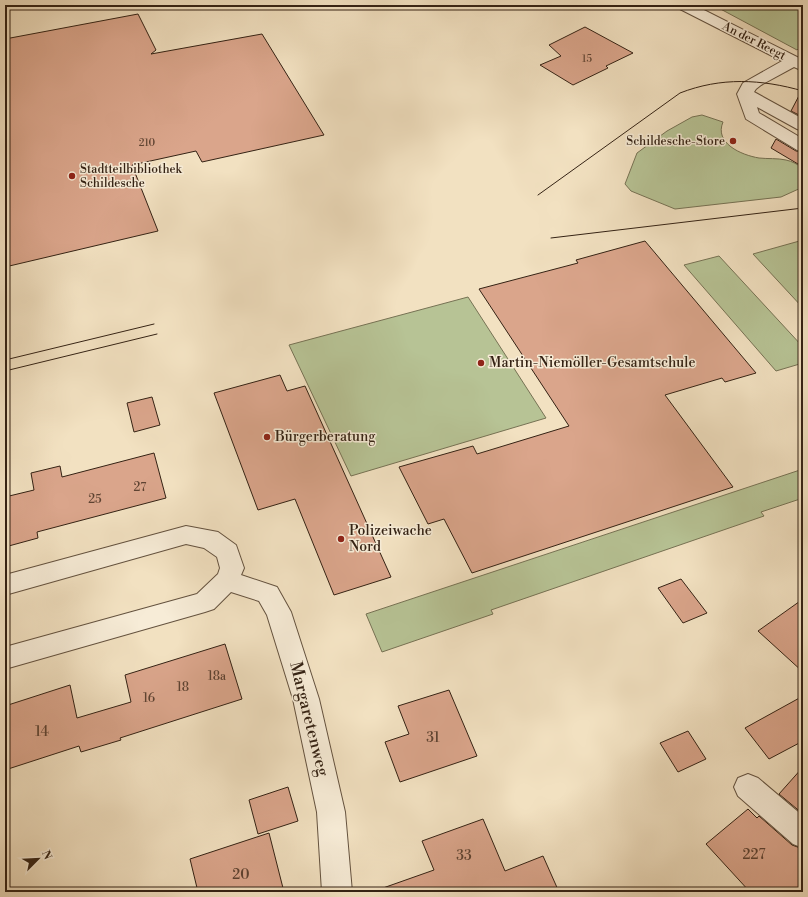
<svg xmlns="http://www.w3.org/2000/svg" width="808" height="897" font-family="'Libre Bodoni',serif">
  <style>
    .green { fill: #b7c395; stroke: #767254 }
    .building { fill: #daa58b; stroke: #342214 }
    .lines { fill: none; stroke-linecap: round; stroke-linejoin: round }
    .minor-casing { stroke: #64523f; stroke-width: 2 }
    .minor { fill: #f7ecd7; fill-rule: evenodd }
    .tram { stroke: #342214; stroke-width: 1 }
    .poi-dot { fill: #8f2418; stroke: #f7ecd7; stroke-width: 1.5 }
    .labels { text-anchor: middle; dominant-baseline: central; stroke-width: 3; stroke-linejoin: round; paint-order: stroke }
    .far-number-label { font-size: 10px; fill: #5e4332 }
    .far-street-label { font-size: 12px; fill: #342214; stroke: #f7ecd7 }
    .far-poi-label { font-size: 12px; fill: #342214; stroke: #f7ecd7; text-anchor: end }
    .number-label { font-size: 12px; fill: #5e4332 }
    .poi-label { font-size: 14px; fill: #342214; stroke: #f7ecd7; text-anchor: start }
    .near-number-label { font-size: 14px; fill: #5e4332 }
    .near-street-label { font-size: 17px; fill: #342214; stroke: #f7ecd7 }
  </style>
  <rect width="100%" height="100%" fill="#f2e1c1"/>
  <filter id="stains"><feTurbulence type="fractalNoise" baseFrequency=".005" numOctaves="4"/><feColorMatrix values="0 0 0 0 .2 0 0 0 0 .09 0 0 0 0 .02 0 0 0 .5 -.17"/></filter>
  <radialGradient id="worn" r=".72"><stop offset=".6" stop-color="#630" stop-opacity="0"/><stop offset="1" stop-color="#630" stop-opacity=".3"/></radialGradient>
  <path class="green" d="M 713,5 L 803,5 L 803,44 L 797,50 Z
    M 702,115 L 723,122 C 714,143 741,155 759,158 C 768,159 777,158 786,160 C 792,161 798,165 803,168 L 803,187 L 781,197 L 675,209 L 631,191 L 625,184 L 637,153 L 667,131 L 692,117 Z
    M 803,240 L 803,308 L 753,254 Z
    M 719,256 L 803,347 L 803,363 L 776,371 L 684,265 Z
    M 468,297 L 546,418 L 351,476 L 289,345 Z
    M 803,469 L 803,498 L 761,512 L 764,516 L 491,610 L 493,614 L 382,652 L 366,614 Z"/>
  <path class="building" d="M 138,14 L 156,50 L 151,54 L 262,34 L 324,135 L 202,162 L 196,151 L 132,165 L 158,231 L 5,267 L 5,39 Z
    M 585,27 L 633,53 L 606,66 L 608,68 L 573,85 L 540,65 L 561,56 L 549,45 Z
    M 803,88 L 803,117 L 791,111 Z
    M 776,139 L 796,151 L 803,152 L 803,167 L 771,148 Z
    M 645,241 L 756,373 L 725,382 L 722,378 L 665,395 L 733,487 L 472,573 L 444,519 L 428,524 L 399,467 L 473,446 L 477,454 L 569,426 L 479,289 L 578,263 L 576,260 Z
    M 280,375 L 287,391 L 305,386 L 391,577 L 334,595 L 295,499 L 258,510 L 214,393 Z
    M 152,397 L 160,425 L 134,432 L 127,403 Z
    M 154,453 L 166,498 L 37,532 L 38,538 L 5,547 L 5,497 L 34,490 L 31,473 L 60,466 L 62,477 Z
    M 681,579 L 707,613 L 683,623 L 658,588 Z
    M 803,599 L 803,672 L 758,631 Z
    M 225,644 L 242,699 L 120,738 L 121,740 L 81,752 L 79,746 L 5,770 L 5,706 L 70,685 L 77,718 L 131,702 L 125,675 Z
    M 449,690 L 477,756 L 400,782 L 385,742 L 409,734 L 398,706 Z
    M 803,696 L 803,741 L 769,759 L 745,728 Z
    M 688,731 L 706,759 L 678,772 L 660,743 Z
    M 803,767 L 803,814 L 779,794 Z
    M 288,787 L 298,821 L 258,834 L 249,800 Z
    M 748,809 L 757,818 L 759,816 L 792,845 L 803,849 L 803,892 L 750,892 L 706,844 Z
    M 483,819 L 505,871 L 543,856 L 559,892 L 384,892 L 383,888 L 434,870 L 422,841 Z
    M 269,833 L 284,892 L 198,892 L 190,859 Z"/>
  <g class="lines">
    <g class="minor-casing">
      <path id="minor" d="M 676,5 L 694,5 L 803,60 L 803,71 L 794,67 L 761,85 L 756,89 L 754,92 L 803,119 L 803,131 L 797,129 L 757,107 L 759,113 L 803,139 L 803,151 L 797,150 L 746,119 L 737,94 L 743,83 L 782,61 L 678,8 Z
        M 186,526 L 218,532 L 236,545 L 244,568 L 241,575 L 277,587 L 291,612 L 319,699 L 345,812 L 352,892 L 322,892 L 317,812 L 293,699 L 267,615 L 259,601 L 231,592 L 214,609 L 205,612 L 5,669 L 5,647 L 197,594 L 218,574 L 220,568 L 217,557 L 204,548 L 186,544 L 5,595 L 5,575 Z
        M 748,774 L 758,778 L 803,816 L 803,848 L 793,844 L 738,796 L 734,787 L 738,778 Z"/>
    </g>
    <use href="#minor" class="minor"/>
    <path class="tram" d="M 538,195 L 680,93 C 721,77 761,79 803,91
      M 551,238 L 803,208
      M 5,360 L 154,324
      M 5,371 L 157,334"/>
  </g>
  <g class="poi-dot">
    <circle cx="733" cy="141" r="4"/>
    <circle cx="72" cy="176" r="4"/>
    <circle cx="481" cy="363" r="4"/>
    <circle cx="267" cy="437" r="4"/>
    <circle cx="341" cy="539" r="4"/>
  </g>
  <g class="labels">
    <g class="far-number-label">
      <text x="587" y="59">15</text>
      <text x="147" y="143">210</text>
    </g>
    <g class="far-street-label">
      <text transform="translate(754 41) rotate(27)">An der Reegt</text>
    </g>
    <g class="far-poi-label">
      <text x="725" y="141">Schildesche-Store</text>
      <text x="80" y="169" text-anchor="start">Stadtteilbibliothek<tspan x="80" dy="14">Schildesche</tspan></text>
    </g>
    <g class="number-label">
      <text x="140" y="487">27</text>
      <text x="95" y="499">25</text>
      <text x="217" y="676">18a</text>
      <text x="183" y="687">18</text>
      <text x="149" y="698">16</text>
    </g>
    <g class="poi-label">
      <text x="489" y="363">Martin-Niemöller-Gesamtschule</text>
      <text x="275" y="437">Bürgerberatung</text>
      <text x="349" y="531">Polizeiwache<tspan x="349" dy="16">Nord</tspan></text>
    </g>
    <g class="near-number-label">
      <text x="42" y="732">14</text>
      <text x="433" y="738">31</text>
      <text x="754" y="855">227</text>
      <text x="464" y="856">33</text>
      <text x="241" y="875">20</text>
    </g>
    <g class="near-street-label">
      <text transform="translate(309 719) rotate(76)">Margaretenweg</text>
    </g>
  </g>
  <rect width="808" height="897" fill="none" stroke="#f2e1c1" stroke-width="20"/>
  <rect x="6" y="6" width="796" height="885" fill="none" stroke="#342214" stroke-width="2"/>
  <rect x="10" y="10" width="788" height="877" fill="none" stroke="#342214"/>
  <g transform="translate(38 859) rotate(66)" stroke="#f7ecd7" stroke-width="3" paint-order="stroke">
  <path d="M0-3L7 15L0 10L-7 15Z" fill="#342214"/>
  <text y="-6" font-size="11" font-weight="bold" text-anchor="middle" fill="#342214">N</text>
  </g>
  <rect width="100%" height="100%" filter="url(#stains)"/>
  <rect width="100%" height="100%" fill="url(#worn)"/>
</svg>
